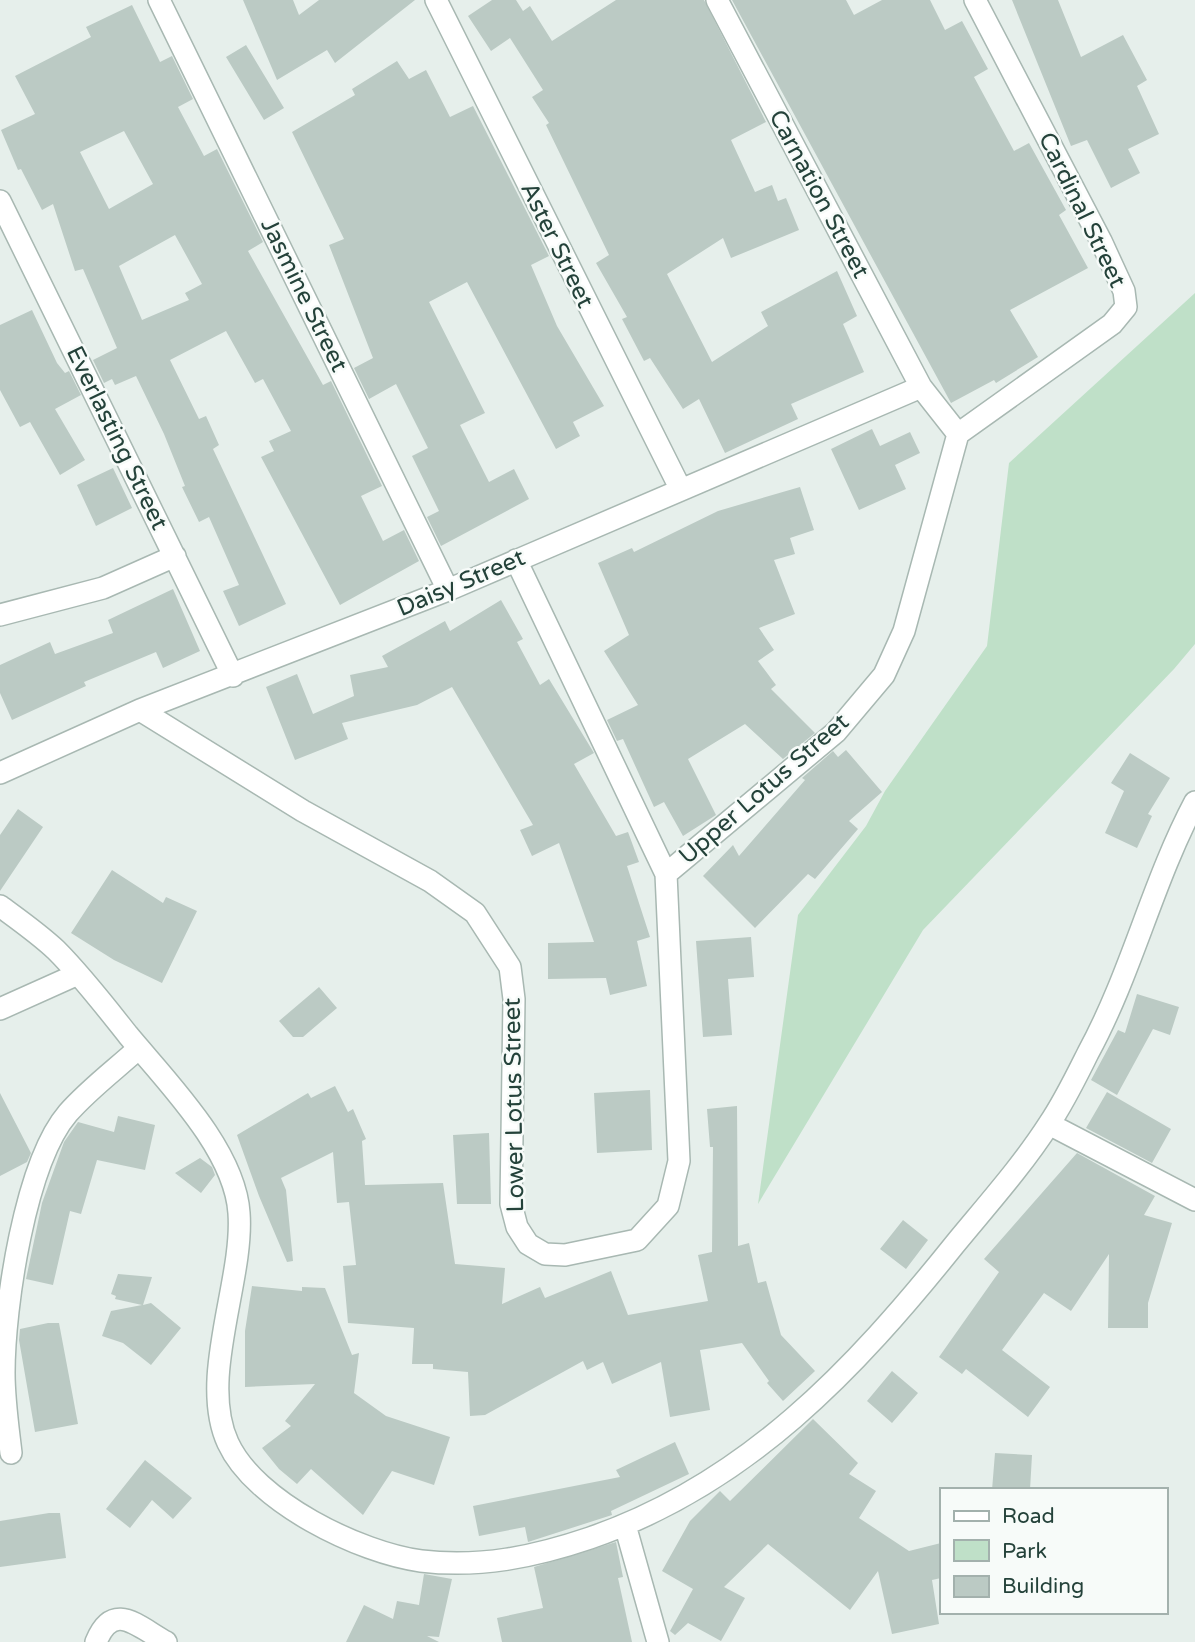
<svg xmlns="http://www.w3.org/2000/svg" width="1195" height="1642" font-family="'Varela Round',sans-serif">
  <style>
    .green { fill: #bfe0c8 }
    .building { fill: #bbcac4; fill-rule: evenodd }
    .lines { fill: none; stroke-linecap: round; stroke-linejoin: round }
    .minor-casing { stroke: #a8b8b2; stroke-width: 24 }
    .minor { stroke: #fff; stroke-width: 21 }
    .labels { text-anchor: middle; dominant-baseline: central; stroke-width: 5; stroke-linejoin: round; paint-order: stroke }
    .street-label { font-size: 24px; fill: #24423a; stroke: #f7fbf9 }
  </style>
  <rect width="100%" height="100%" fill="#e6efeb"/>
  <path class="green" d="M 1195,293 L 1195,644 L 1174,669 L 923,930 L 758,1204 L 798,915 L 866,826 L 885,791 L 987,646 L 1009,463 Z"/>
  <path class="building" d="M 243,0 L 293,0 L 299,15 L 319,0 L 415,0 L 335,63 L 327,50 L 277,80 Z
    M 492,0 L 516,0 L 523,11 L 530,6 L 552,41 L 616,0 L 704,0 L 766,122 L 731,140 L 755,192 L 772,185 L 778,201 L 786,198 L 799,230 L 731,258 L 723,238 L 667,274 L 712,362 L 768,326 L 761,312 L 837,271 L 857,316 L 843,324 L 864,372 L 791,404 L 798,419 L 725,453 L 699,399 L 683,409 L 650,358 L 644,361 L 622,319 L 627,317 L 596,263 L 609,255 L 546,125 L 549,123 L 532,97 L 543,90 L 510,38 L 491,51 L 468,16 Z
    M 732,0 L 846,0 L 854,15 L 882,0 L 930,0 L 945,30 L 962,21 L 988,69 L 974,77 L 1014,151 L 1029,143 L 1066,210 L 1059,215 L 1088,268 L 1010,310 L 1038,357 L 996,383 L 994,380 L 951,403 Z
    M 1012,0 L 1058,0 L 1081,57 L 1123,35 L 1147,80 L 1137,86 L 1159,134 L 1128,149 L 1140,173 L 1111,188 L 1087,140 L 1071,146 Z
    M 132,5 L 160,62 L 172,56 L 193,99 L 178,107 L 204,156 L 217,149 L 263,242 L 248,251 L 323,385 L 331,381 L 382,486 L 361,496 L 383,541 L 404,530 L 419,561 L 340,605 L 261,457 L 274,451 L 269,441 L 291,431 L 263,379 L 255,383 L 226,331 L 170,360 L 199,419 L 206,416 L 219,445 L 213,449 L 286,604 L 239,626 L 223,591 L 239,585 L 209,517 L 199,522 L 182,487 L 185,486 L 164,434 L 136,376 L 115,385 L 112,379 L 104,383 L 93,360 L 117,348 L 83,269 L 75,271 L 53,204 L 42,210 L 21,169 L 18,170 L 1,130 L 35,114 L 15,76 L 91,37 L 86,27 ZM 124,131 L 153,184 L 109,209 L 80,152 ZM 175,235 L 202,284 L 185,293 L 189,300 L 142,320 L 119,266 Z
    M 246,45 L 284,108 L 264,120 L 226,57 Z
    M 397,61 L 409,79 L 426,70 L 450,117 L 473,106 L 549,256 L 531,265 L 557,326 L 604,406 L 573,422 L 580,436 L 556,449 L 467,282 L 429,302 L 485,413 L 460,425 L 489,482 L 514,469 L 529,499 L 441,546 L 427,517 L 439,511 L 412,456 L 428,448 L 396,384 L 369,399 L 354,368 L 373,358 L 329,245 L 344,239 L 292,132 L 355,95 L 352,89 Z
    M 32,310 L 57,363 L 65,373 L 69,371 L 81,395 L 55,409 L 85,460 L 60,475 L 30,422 L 20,427 L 0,390 L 0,325 Z
    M 872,429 L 880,446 L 910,432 L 920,453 L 895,465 L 906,489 L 859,510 L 831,449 Z
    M 113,468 L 132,508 L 96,526 L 77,485 Z
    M 800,487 L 814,530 L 790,538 L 795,554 L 774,560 L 795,614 L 759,628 L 774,650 L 758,661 L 776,685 L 771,689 L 815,733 L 783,759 L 745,724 L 688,759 L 716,815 L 683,836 L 664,802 L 654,807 L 623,739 L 617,741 L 607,720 L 638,705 L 604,651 L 629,635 L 598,563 L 632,548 L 634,552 L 718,511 Z
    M 173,589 L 200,651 L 163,668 L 156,652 L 84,682 L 86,686 L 12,720 L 0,693 L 0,665 L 50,642 L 55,654 L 113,633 L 108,620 Z
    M 501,600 L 523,639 L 517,642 L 540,685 L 549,679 L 594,753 L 574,764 L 616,836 L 628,832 L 639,862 L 627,866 L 650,937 L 637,941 L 647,986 L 610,995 L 606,978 L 548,979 L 548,943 L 594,942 L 559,843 L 532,856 L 520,830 L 533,825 L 452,687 L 417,705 L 342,723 L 348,739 L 295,760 L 266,687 L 297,674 L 313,714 L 354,696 L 350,675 L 388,667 L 382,656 L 445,621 L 450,631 Z
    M 846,750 L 882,792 L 849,821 L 858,829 L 815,879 L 808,874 L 755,928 L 703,876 L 733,845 L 739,856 L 805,780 L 802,778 L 833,751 L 838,757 Z
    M 1130,753 L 1170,778 L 1148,814 L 1152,816 L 1137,848 L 1105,833 L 1124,791 L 1111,783 Z
    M 18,809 L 43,827 L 0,891 L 0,835 Z
    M 112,870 L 163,903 L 166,897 L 197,911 L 162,983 L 114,960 L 71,933 Z
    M 751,937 L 754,977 L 728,979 L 732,1035 L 703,1037 L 696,941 Z
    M 319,987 L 337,1008 L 303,1037 L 293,1037 L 279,1021 Z
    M 1137,994 L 1179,1007 L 1170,1035 L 1153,1029 L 1117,1095 L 1091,1080 L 1118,1030 L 1125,1033 Z
    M 335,1086 L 348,1112 L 353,1109 L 366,1139 L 362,1141 L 365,1185 L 443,1183 L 455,1264 L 505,1268 L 502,1304 L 540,1287 L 545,1298 L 611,1271 L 628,1315 L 708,1301 L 698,1255 L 712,1252 L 713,1147 L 710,1147 L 707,1109 L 737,1106 L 738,1246 L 749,1243 L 758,1283 L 766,1281 L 781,1335 L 815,1371 L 783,1401 L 767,1383 L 769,1381 L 742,1343 L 700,1350 L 710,1410 L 670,1417 L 661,1362 L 612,1384 L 603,1362 L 587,1370 L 583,1361 L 485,1415 L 470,1416 L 468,1372 L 433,1369 L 433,1364 L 412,1364 L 414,1328 L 348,1323 L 343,1266 L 356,1265 L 349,1202 L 337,1203 L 333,1152 L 281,1178 L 286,1190 L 293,1261 L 287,1262 L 259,1196 L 237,1135 L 308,1093 L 311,1098 Z
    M 650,1090 L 652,1150 L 597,1153 L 594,1093 Z
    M 1107,1092 L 1171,1129 L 1152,1163 L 1086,1128 Z
    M 0,1093 L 31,1153 L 27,1162 L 0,1176 Z
    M 118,1116 L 155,1125 L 145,1170 L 97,1160 L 81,1214 L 70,1211 L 53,1285 L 26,1279 L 42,1203 L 64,1142 L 78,1122 L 114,1132 Z
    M 489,1133 L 491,1204 L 457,1204 L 453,1135 Z
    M 1077,1153 L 1155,1196 L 1144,1215 L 1172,1223 L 1148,1303 L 1148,1328 L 1108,1328 L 1109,1254 L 1071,1311 L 1044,1293 L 1002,1350 L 1050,1387 L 1028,1417 L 966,1369 L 962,1374 L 939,1357 L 999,1272 L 984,1259 Z
    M 200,1158 L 212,1167 L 215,1175 L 201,1193 L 175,1173 Z
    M 903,1220 L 928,1240 L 906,1269 L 880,1249 Z
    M 118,1274 L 152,1277 L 143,1305 L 151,1303 L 181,1328 L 151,1365 L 123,1343 L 102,1336 L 111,1311 L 142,1305 L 115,1299 L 116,1296 L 111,1294 Z
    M 252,1286 L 302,1291 L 302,1287 L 325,1288 L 352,1355 L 359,1353 L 354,1393 L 386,1416 L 450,1437 L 434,1485 L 392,1471 L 363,1515 L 311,1469 L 297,1484 L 279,1469 L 262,1448 L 291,1426 L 285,1421 L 315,1384 L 245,1387 L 245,1331 Z
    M 48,1323 L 59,1323 L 78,1424 L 35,1432 L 19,1340 L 20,1329 Z
    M 892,1371 L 918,1393 L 892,1423 L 867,1401 Z
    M 813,1419 L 858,1463 L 849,1474 L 876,1491 L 859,1518 L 909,1551 L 941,1543 L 941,1578 L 932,1580 L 939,1624 L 892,1634 L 878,1571 L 850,1610 L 768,1544 L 724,1587 L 745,1598 L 721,1641 L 688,1623 L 675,1635 L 670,1631 L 693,1589 L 662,1571 L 690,1521 L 720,1491 L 730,1501 Z
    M 675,1442 L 689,1474 L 611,1511 L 612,1515 L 528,1542 L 525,1527 L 479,1536 L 473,1506 L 620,1477 L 616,1470 Z
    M 995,1453 L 1032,1455 L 1030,1490 L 992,1490 Z
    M 145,1460 L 192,1498 L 173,1519 L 152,1500 L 130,1528 L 106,1509 Z
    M 49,1513 L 60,1513 L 66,1558 L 0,1567 L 0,1521 Z
    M 616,1542 L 623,1577 L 618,1578 L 632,1642 L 502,1642 L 497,1618 L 543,1608 L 534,1567 Z
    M 424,1574 L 452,1579 L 439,1637 L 427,1636 L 439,1642 L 346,1642 L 364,1605 L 393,1619 L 397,1601 L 419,1605 Z"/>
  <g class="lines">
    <g class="minor-casing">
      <path id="minor" d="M 159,0 L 448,590
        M 436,0 L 680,488
        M 0,201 L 233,676
        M 958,434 L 1112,324 L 1126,307 L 1124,291 L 1101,241 L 975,0
        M 0,615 L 103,588 L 175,556
        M 140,710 L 303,811 L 430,881 L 475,913 L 510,967 L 514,999 L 511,1204 L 517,1227 L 528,1244 L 545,1254 L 565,1255 L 637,1240 L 668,1206 L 679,1161 L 666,874 L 516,560
        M 0,773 L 140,710 L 448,590 L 921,387
        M 666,874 L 836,732 L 884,675 L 904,631 L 958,434 L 921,387 L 717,0
        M 0,906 C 19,920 39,934 56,950 C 82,976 105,1006 128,1035 C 167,1082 235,1150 239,1213 C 244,1281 198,1378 228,1443 C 255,1502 360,1553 421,1561 C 480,1568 534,1557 590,1538 C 747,1484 854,1370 955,1244 C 987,1205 1022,1166 1049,1124 C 1064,1102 1076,1077 1088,1053 C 1132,972 1152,883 1195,802
        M 0,1009 L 78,974
        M 1049,1124 L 1195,1200
        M 11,1453 C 8,1427 4,1400 4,1373 C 4,1307 25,1163 68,1113 C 89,1089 116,1069 139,1048
        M 625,1525 L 658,1642
        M 96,1642 C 113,1600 137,1626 166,1642"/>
    </g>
    <use href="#minor" class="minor"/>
  </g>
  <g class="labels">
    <g class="street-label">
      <text transform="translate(819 194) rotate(62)">Carnation Street</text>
      <text transform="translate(1082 210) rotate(64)">Cardinal Street</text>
      <text transform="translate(557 245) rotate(64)">Aster Street</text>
      <text transform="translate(304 295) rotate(64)">Jasmine Street</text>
      <text transform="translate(117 438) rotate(64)">Everlasting Street</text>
      <text transform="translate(461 583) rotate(-23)">Daisy Street</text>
      <text transform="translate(764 789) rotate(-41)">Upper Lotus Street</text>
      <text transform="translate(514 1105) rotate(-91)">Lower Lotus Street</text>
    </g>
  </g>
  <rect x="940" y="1488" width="228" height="126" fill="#f7fbf9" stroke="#a3b1ad" stroke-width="2"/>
  <rect x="954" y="1511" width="35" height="10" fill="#ffffff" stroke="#a3b1ad" stroke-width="2"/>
  <text x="1002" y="1523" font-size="21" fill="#24423a">Road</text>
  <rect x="954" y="1540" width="35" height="21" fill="#bfe0c8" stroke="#a3b1ad" stroke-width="2"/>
  <text x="1002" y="1558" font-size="21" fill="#24423a">Park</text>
  <rect x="954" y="1576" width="35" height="21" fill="#bbcac4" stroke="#a3b1ad" stroke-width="2"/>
  <text x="1002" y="1593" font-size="21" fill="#24423a">Building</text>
</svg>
